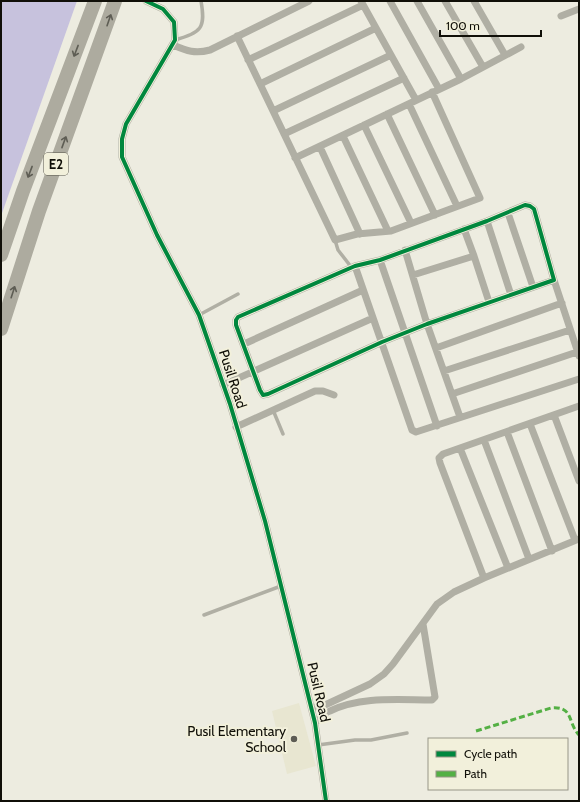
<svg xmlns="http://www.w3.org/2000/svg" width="580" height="802" font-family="Cabin,sans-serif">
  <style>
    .built { fill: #e8e6d1 }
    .forest { fill: #c7c2dd }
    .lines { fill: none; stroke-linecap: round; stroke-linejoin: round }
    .service { stroke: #b0afa4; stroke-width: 3.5 }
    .minor { stroke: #b0afa4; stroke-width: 7 }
    .motorway { stroke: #adab9f; stroke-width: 14 }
    .quiet { stroke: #54b044; stroke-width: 3; stroke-dasharray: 6 3; stroke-linecap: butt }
    .cycleway-casing { stroke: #f2f0db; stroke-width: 6 }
    .cycleway { stroke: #00873e; stroke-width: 4 }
    .oneway { stroke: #5e5d54 }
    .poi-dot { fill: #5d5c54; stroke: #f2f0db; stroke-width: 1.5 }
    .labels { text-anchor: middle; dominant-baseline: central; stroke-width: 4; stroke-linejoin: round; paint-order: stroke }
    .shield { fill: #f2f0db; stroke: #545247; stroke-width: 1 }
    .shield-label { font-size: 13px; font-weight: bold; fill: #100f08 }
    .street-label { font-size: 14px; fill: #100f08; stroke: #f2f0db }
    .poi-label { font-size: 14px; fill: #100f08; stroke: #f2f0db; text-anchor: end }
  </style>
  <rect width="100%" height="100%" fill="#edece0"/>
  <path class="built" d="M 299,703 L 316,766 L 287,774 L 272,711 Z"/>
  <path class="forest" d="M 1,1 L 77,1 L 1,216 Z"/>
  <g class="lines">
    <path class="service" d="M 175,40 C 201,32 206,29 201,1
      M 335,240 L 338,250 L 352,268
      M 199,315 L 238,294
      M 273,410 L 283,434
      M 204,615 L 281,586
      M 318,745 L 355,740 L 371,740 L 407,733"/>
    <path class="minor" d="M 146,1 L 163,9 L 174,22 L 175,40 L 126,124 L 122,139 L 122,157 L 157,235 L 199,315 L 230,404 L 265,521 L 315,723 L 326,801
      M 361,1 L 416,100
      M 390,1 L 439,89
      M 417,1 L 461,79
      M 445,1 L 483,67
      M 474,1 L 505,55
      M 561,16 L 579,9
      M 237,36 L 335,240 L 357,234 L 391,231 L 480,198 L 432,92
      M 173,45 C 187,51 195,54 210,50 L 309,1
      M 248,60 L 363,5
      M 260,84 L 376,28
      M 409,104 L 457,206
      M 273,111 L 391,55
      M 387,114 L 435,215
      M 364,125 L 411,223
      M 284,134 L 404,78
      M 343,136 L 388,231
      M 320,147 L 360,234
      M 295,158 L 461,79 L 521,47
      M 525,205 L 530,206 L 534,209 L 554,280 L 427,324 L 382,342 L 268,394 L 263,395 L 260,390 L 236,325 L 236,320 L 238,317 L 355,266 L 380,260 L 487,221 Z
      M 508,213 L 533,287
      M 487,221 L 511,295
      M 405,250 L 427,324 L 460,417
      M 474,256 L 489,302
      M 380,260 L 437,426
      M 355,266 L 412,430 L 416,432 L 579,379
      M 413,275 L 474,256 L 464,229
      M 554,280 L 579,356
      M 244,344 L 363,290
      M 436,348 L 562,303
      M 444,371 L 570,330
      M 223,385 L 373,318
      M 452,394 L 577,352
      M 554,415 L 579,481
      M 530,424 L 575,540
      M 236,427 L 315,391 L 323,391 L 334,395
      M 507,432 L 552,551
      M 484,440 L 529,559
      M 460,448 L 508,568
      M 484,578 L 440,463 L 439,458 L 443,454 L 579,406
      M 312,708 L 325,705 L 370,684 L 384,674 L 393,664 L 437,604 L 454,592 L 484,578 L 579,539
      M 315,723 C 319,719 324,713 330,711 C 361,696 398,700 432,700 L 435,697 L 423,624"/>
    <path class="motorway" d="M 1,255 L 23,191 L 95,1
      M 1,329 L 39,211 L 115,1"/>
    <path class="quiet" d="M 476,731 L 551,708 C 574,706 567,722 579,735"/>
    <g class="cycleway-casing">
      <path id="cycleway" d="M 146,1 L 163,9 L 174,22 L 175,40 L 126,124 L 122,139 L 122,157 L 157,235 L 199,315 L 230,404 L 265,521 L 315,723 L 326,801
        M 525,205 L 530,206 L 534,209 L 554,280 L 427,324 L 382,342 L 268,394 L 263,395 L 260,390 L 236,325 L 236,320 L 238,317 L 355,266 L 380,260 L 487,221 Z"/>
    </g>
    <use href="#cycleway" class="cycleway"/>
  </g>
  <defs><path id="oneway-shaft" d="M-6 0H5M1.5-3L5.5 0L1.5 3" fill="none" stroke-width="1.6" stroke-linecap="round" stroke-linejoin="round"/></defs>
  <g class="oneway">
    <use href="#oneway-shaft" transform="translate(109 20) rotate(-71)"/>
    <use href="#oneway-shaft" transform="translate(76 51) rotate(111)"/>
    <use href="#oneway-shaft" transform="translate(64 142) rotate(-70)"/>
    <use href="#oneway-shaft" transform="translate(30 172) rotate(111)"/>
    <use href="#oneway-shaft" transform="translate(13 292) rotate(-72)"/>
  </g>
  <circle class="poi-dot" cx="294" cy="739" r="4"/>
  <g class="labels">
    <rect class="shield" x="44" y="153" width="24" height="22" rx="3"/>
    <g class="shield-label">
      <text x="56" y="164">E2</text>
    </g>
    <g class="street-label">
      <text transform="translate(233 379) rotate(72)">Pusil Road</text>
      <text transform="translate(319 692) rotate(77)">Pusil Road</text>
    </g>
    <g class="poi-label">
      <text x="286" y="731">Pusil Elementary<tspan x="286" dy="16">School</tspan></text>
    </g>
  </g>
  <rect width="580" height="802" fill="none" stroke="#100f08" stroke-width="4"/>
  <rect x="428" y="738" width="140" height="52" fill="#f2f0db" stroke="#989687"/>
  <rect x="436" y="751" width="20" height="6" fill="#00873e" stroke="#989687"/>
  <text x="464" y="758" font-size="12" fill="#100f08">Cycle path</text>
  <rect x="436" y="771" width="20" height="6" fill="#54b044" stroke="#989687"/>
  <text x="464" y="778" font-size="12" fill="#100f08">Path</text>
  <path d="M440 30v6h101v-6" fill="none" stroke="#100f08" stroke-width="2"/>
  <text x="446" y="30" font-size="12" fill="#100f08" stroke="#f2f0db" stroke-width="3" paint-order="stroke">100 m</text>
</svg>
